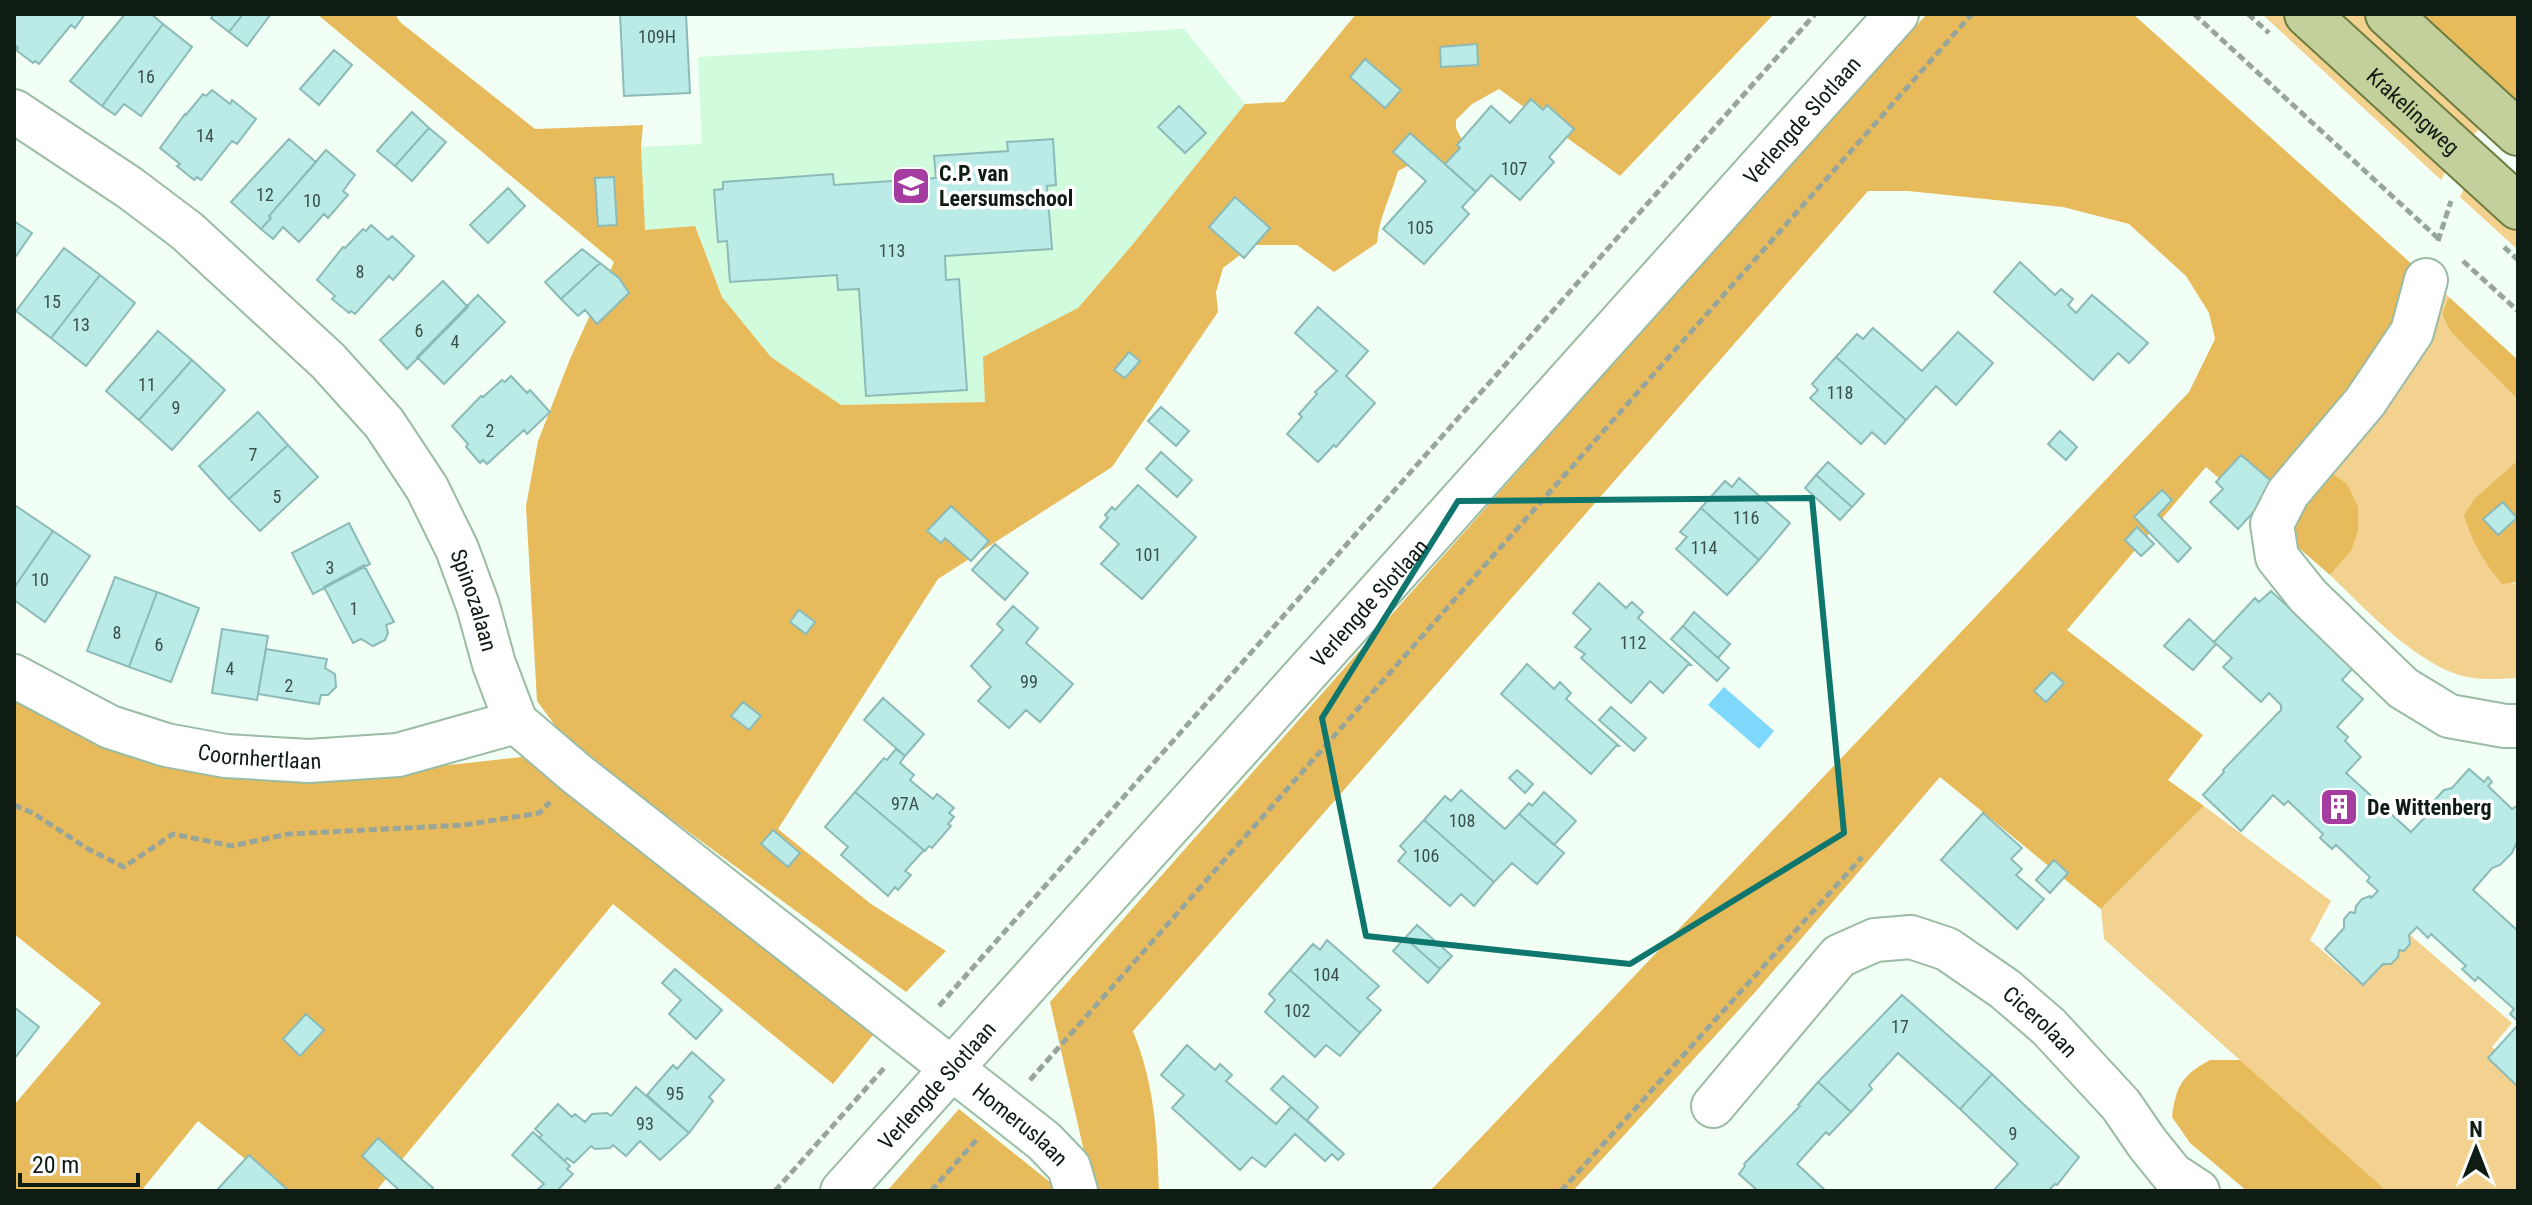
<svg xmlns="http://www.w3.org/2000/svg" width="2532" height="1205" font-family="'Roboto Condensed',sans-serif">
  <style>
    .built { fill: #d0fbdd }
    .green { fill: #f3d28f }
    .forest { fill: #e7bb5b }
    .water { fill: #7dd8fb }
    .building { fill: #bbebe7; stroke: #8cbbb7; stroke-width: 2 }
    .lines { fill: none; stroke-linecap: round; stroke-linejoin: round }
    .minor-casing { stroke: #9abba4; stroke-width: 46 }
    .major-casing { stroke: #6b7d40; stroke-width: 48 }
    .path { stroke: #98a59b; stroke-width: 5; stroke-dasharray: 8 4; stroke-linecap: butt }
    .minor { stroke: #fff; stroke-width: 42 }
    .major { stroke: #c4d09b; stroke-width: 44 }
    .marked { fill: none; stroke: #0f766e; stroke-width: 6; stroke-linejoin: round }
    .labels { text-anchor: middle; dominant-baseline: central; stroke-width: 7; stroke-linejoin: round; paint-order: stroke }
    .number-label { font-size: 18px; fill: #3a5048 }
    .street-label { font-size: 22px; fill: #0f1c13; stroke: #fff }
    .poi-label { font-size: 22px; font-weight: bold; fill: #0f1c13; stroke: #fff; text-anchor: start }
  </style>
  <rect width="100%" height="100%" fill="#f1fff4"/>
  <path class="built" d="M 1184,29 L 1245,104 L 1133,244 L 1077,309 L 984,357 L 985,402 L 841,405 L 771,357 L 722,297 L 695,226 L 645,231 L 641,147 L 702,144 L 698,57 Z"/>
  <path class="green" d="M 2262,14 L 2289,14 L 2451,162 L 2441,180 Z
    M 2323,14 L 2372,14 L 2488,120 L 2465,144 Z
    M 2469,177 L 2518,221 L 2518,250 L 2460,197 Z
    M 2424,275 L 2449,297 L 2442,314 L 2450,331 L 2518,400 L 2518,460 L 2475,498 L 2513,584 L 2518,582 L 2518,678 C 2498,679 2476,681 2456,674 C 2412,659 2364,608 2330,575 L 2351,551 L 2323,467 Z
    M 2204,806 L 2331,901 L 2310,940 L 2363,986 L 2409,934 L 2512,1023 L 2492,1047 L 2518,1069 L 2518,1191 L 2387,1191 L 2104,939 L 2101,909 Z"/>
  <path class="forest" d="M 317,14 L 395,14 L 400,22 L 535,129 L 643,125 L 641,147 L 645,230 L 695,226 L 722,297 L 771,357 L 841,405 L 985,402 L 983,357 L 1078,308 L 1133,244 L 1245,104 L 1284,102 L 1356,14 L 1774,14 L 1620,176 L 1499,89 L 1472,104 L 1456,120 L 1456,128 L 1464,144 L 1451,168 L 1440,168 L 1419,160 L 1398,171 C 1391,196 1379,217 1377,243 L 1334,272 L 1297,245 L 1253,245 L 1223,268 L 1216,292 L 1218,312 L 1112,467 L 938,579 L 778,829 L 871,904 L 946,951 L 906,992 L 568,743 L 537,701 L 526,506 L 538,441 L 570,359 L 614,262 Z
    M 1927,14 L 2133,14 L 2424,275 L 2324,468 L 2347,484 L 2358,507 L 2358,531 L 2351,551 L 2330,575 L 2206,467 L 2067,630 L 2203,735 L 2168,780 L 2204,806 L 2101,909 L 1940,777 L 1758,989 L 1573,1191 L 1430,1191 L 2189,392 L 2215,339 L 2209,313 L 2186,276 L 2129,224 L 2063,207 L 1908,191 L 1868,191 L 1133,1031 C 1155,1086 1157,1133 1159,1191 L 1093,1191 L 1050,1002 L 1750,208 Z
    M 2409,14 L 2518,14 L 2518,113 Z
    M 2449,297 L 2518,360 L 2518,400 L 2450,331 L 2442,314 Z
    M 2518,460 L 2518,582 L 2502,584 C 2484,563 2472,542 2464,515 L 2475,498 Z
    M 14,695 L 87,738 L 209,776 L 358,775 L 522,757 L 873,1035 L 833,1084 L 613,904 L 376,1191 L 285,1191 L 198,1121 L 141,1191 L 14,1191 L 14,1105 L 101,1003 L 14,934 Z
    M 2210,1060 L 2240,1060 L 2387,1191 L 2247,1191 L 2190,1143 L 2172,1117 C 2176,1086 2182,1075 2210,1060 Z
    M 959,1109 L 1051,1183 L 1052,1191 L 887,1191 Z"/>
  <path class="water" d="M 1724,687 L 1774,731 L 1759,749 L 1708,705 Z"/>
  <path class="building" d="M 14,14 L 85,14 L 75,28 L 71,25 L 39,64 L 35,61 L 33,63 L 16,50 L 18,48 L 14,44 Z
    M 125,14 L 151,14 L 163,24 L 102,106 L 70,81 Z
    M 214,14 L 243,14 L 229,32 L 211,18 Z
    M 243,14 L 271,14 L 247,46 L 229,32 Z
    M 620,14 L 686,14 L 690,93 L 624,96 Z
    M 163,24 L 192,47 L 141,116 L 124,104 L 115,115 L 102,106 Z
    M 1477,44 L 1478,65 L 1441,67 L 1440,47 Z
    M 334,50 L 352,65 L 319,105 L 300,89 Z
    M 1365,59 L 1401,90 L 1385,108 L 1350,77 Z
    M 212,90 L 230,104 L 232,100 L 256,119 L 237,144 L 232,141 L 201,180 L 197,177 L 194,180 L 177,166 L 180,164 L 160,148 L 185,114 L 186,115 L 203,94 L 206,96 Z
    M 1531,99 L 1543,110 L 1547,105 L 1574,129 L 1549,157 L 1554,162 L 1520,200 L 1491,175 L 1476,192 L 1445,164 L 1460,148 L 1457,145 L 1491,106 L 1510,123 Z
    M 1179,106 L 1206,133 L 1185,153 L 1158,127 Z
    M 412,112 L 429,128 L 395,166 L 377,151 Z
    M 429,128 L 446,142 L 412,181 L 395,166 Z
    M 1410,133 L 1476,192 L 1462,207 L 1469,214 L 1424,264 L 1383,229 L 1426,181 L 1393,152 Z
    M 289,139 L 316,162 L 269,216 L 271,218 L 261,229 L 231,202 Z
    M 1053,139 L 1056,185 L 1047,186 L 1052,249 L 945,256 L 946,280 L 959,279 L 967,390 L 866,396 L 859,289 L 838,290 L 837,275 L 730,282 L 727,241 L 718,242 L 714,190 L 723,189 L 723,182 L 833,174 L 834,185 L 936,178 L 934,156 L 1008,151 L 1007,142 Z
    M 326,150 L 355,175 L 343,191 L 348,195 L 328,218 L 324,214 L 299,242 L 283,227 L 273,239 L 261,229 L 271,218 L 269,216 Z
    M 614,177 L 617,225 L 598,226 L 595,178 Z
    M 508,188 L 525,206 L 488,243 L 470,225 Z
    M 1235,197 L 1270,228 L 1244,258 L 1209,227 Z
    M 14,221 L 32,233 L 14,259 Z
    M 371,225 L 388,240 L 392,236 L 414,256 L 393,280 L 389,276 L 355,314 L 351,311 L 349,313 L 332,299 L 335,296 L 317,280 L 343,247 L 345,248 L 363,229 L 366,231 Z
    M 64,248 L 100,275 L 51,338 L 16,311 Z
    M 582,249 L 600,263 L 561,299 L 545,282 Z
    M 2020,262 L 2055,295 L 2061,289 L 2073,299 L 2068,305 L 2076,313 L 2092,295 L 2148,343 L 2129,363 L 2118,353 L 2093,380 L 1994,292 Z
    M 600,263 L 619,278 L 629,293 L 597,324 L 585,310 L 578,316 L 561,299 Z
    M 100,275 L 135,303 L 86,366 L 51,338 Z
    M 443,281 L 468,307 L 407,369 L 380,340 Z
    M 478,295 L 505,322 L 444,384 L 417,357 Z
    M 1318,307 L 1368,351 L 1346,376 L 1375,403 L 1336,447 L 1334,445 L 1318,462 L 1287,434 L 1302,417 L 1299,414 L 1317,394 L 1315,392 L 1337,371 L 1295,333 Z
    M 1873,328 L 1922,371 L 1958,332 L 1993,363 L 1956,405 L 1936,386 L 1906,420 L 1836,357 L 1857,334 L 1863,339 Z
    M 158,331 L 192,360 L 139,420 L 106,391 Z
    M 1129,352 L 1140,361 L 1125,378 L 1114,370 Z
    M 1836,357 L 1906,420 L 1885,444 L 1872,432 L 1861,444 L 1810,398 L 1818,390 L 1812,384 Z
    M 192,360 L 225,390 L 172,450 L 139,420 Z
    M 511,376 L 527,393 L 530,390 L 550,412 L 527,434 L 524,430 L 487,464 L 483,460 L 480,463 L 466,447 L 468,444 L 452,426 L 481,396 L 483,397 L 502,380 L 505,382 Z
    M 1161,407 L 1189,431 L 1176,446 L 1148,421 Z
    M 258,412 L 288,445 L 229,499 L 199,466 Z
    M 2060,431 L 2077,447 L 2066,460 L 2048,444 Z
    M 288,445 L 318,477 L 260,531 L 229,499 Z
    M 1161,452 L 1192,480 L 1177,497 L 1146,469 Z
    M 2241,455 L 2277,486 L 2238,529 L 2210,502 L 2223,489 L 2216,482 Z
    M 1828,462 L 1864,494 L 1852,507 L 1816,475 Z
    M 1816,475 L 1852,507 L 1840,520 L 1805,488 Z
    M 1739,478 L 1790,523 L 1759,560 L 1701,508 L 1725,481 L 1732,487 Z
    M 1138,485 L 1196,537 L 1142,599 L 1101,564 L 1119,544 L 1100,527 L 1108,518 L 1105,515 L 1112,507 L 1115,510 Z
    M 2162,490 L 2172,500 L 2158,515 L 2191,548 L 2178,562 L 2134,517 Z
    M 2503,502 L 2517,518 L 2498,535 L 2483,519 Z
    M 16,506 L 53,531 L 14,588 L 14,508 Z
    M 951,506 L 989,541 L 971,561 L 945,538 L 941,543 L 927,531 Z
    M 1701,508 L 1759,560 L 1727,595 L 1676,549 L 1687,537 L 1680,532 Z
    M 349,523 L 370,564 L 313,594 L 292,553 Z
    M 2137,527 L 2154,544 L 2141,556 L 2125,540 Z
    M 53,531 L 90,556 L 45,622 L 14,600 L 14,588 Z
    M 995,544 L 1028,573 L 1005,600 L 972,570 Z
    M 364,565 L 394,622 L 386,625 L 388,633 L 385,640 L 373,646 L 361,639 L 353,643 L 324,587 Z
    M 115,577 L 157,592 L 129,667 L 87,651 Z
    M 1599,583 L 1626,608 L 1632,602 L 1643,612 L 1638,618 L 1691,665 L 1688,665 L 1663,693 L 1650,681 L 1631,703 L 1581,658 L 1585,654 L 1575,647 L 1591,629 L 1573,613 Z
    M 2271,591 L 2353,668 L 2342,680 L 2363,699 L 2337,727 L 2348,737 L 2345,741 L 2361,757 L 2346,773 L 2411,832 L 2431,811 L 2432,803 L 2444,790 L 2452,788 L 2469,769 L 2484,782 L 2488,777 L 2492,782 L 2488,786 L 2512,809 L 2518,805 L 2518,840 L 2512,853 L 2500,865 L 2492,868 L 2473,890 L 2518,931 L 2518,1021 L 2510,1014 L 2514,1009 L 2478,977 L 2475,981 L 2462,969 L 2466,966 L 2431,934 L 2428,938 L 2417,927 L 2409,935 L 2410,944 L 2404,951 L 2399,950 L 2398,957 L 2391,964 L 2383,964 L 2363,985 L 2325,949 L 2344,928 L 2344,919 L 2350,912 L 2355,913 L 2356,906 L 2362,899 L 2370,896 L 2371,898 L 2378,891 L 2367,881 L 2370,877 L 2336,845 L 2332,849 L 2320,838 L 2323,834 L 2288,801 L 2284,805 L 2273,795 L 2241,831 L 2203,795 L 2224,772 L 2223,770 L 2281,710 L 2281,705 L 2269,693 L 2261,702 L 2223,667 L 2232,658 L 2214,642 L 2255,598 L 2259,602 Z
    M 157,592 L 199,608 L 171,682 L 129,667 Z
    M 1013,606 L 1038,628 L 1026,643 L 1073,684 L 1040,722 L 1026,710 L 1009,728 L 978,701 L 991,687 L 971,666 L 1003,630 L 997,624 Z
    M 799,610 L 815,622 L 806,634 L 790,622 Z
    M 1694,612 L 1730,644 L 1718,658 L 1683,626 Z
    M 2189,619 L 2216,644 L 2193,670 L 2164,646 Z
    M 1683,626 L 1729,668 L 1717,681 L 1671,639 Z
    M 222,629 L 268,636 L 257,700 L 212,693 Z
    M 266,649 L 327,659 L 325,668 L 335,674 L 336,687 L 328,695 L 321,695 L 319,704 L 258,694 Z
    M 1527,664 L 1554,689 L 1560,682 L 1571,693 L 1566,699 L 1619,746 L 1616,746 L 1591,774 L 1501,694 Z
    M 2052,672 L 2064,683 L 2046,702 L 2034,691 Z
    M 883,698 L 924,734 L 905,756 L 864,720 Z
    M 743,702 L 761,716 L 749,730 L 731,716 Z
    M 1611,707 L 1646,738 L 1634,751 L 1599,720 Z
    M 896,749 L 905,756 L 900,763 L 914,775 L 910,780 L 933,799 L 937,794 L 954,808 L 949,813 L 954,817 L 948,824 L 951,826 L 932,848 L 929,846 L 925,851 L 855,792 L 884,758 L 887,760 Z
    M 1517,770 L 1533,784 L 1525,793 L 1509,778 Z
    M 1461,790 L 1505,829 L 1519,814 L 1564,853 L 1537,884 L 1512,863 L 1494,882 L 1424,820 L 1445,796 L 1451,801 Z
    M 855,792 L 924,850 L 905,871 L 911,875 L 898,890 L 895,887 L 888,896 L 841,855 L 848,847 L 825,827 Z
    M 1544,792 L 1576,821 L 1554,845 L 1519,814 L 1529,803 L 1532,806 Z
    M 1983,813 L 2022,848 L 2011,859 L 2022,869 L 2016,875 L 2044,899 L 2017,929 L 1941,860 Z
    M 1424,820 L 1494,882 L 1474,906 L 1461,894 L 1450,906 L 1398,861 L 1406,852 L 1400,846 Z
    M 773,830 L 800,853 L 788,867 L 761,844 Z
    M 2054,860 L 2068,873 L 2050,893 L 2036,880 Z
    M 1417,925 L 1452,956 L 1440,969 L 1405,938 Z
    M 1405,938 L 1440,969 L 1428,983 L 1393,951 Z
    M 1327,940 L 1379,986 L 1367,998 L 1381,1010 L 1360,1033 L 1290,970 L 1313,944 L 1320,950 Z
    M 675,969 L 722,1010 L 696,1039 L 669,1014 L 681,1000 L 662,983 Z
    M 1290,970 L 1360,1033 L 1340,1056 L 1326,1045 L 1315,1057 L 1265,1012 L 1275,1000 L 1269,994 Z
    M 1902,995 L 1992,1074 L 1960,1109 L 1898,1053 L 1869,1085 L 1872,1089 L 1851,1112 L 1818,1082 Z
    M 14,1007 L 39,1027 L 14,1059 Z
    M 306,1014 L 324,1030 L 300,1056 L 283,1039 Z
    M 2518,1025 L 2518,1087 L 2488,1058 Z
    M 1187,1045 L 1215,1070 L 1220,1064 L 1232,1075 L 1226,1081 L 1276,1124 L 1291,1107 L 1344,1154 L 1338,1160 L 1332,1154 L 1325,1161 L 1295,1134 L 1265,1167 L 1252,1157 L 1240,1170 L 1172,1108 L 1184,1095 L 1161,1075 Z
    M 692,1052 L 724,1080 L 709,1097 L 713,1101 L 689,1133 L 647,1095 L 673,1065 L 677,1069 Z
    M 1992,1074 L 2079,1157 L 2057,1185 L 2055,1184 L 2048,1191 L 1993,1191 L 2018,1164 L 1960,1109 Z
    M 1283,1076 L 1318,1107 L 1307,1120 L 1344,1154 L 1271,1089 Z
    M 1818,1082 L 1851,1112 L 1829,1135 L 1826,1132 L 1797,1164 L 1826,1191 L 1758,1191 L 1739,1174 L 1745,1166 L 1744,1164 L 1800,1106 L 1798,1105 Z
    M 636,1087 L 689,1133 L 660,1160 L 640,1141 L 626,1156 L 613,1145 L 610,1148 L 595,1149 L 591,1146 L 574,1163 L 567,1158 L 565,1161 L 539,1138 L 542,1135 L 535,1129 L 558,1104 L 572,1117 L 575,1114 L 585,1122 L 592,1114 L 607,1113 L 611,1116 Z
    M 533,1132 L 570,1166 L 567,1169 L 573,1174 L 557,1191 L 536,1191 L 544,1184 L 512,1155 Z
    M 378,1138 L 433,1188 L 431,1191 L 400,1191 L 362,1156 Z
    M 249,1155 L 289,1191 L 219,1191 L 217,1190 Z"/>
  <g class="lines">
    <g class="minor-casing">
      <g id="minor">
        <path id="s1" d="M 14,111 L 130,188 L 187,231 L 328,361 L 384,423 L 427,488 L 457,549 L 478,606 L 494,664 L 516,722 L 577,774 L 1044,1141 L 1069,1167 L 1076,1191"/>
        <path d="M 2426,280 L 2412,332 L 2365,402 L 2288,493 L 2272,524 L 2277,557 L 2308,596 L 2403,688 L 2449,716 L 2505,726 L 2518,726"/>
        <path id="s2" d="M 14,676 L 110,727 L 166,745 L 226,756 L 309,761 L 398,755 L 516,722"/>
        <path id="s3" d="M 1713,1106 L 1839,956 L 1875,940 L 1911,937 L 1947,949 L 2005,989 L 2049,1027 L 2121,1105 L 2147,1143 L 2172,1174 L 2198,1191"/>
        <path id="s4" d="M 842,1191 L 1897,14"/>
      </g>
    </g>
    <g class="major-casing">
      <g id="major">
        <path id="s5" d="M 2307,14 L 2518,207"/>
        <path d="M 2388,14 L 2518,133"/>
      </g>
    </g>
    <path class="path" d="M 2194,14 L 2441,241
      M 2248,14 L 2269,33
      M 2438,241 L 2451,201
      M 2504,247 L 2518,260
      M 2463,261 L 2518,311
      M 14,805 L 33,813 L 88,849 L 124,867 L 173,834 L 232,846 L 288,834 L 464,825 L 539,813 L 550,802
      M 939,1006 L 1815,14
      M 1030,1080 L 1972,14
      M 775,1191 L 885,1067
      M 931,1191 L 978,1138
      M 1561,1191 L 1862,857"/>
    <use href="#minor" class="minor"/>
    <use href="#major" class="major"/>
  </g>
  <path class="marked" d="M 1812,498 L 1844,833 L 1630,964 L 1366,936 L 1322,718 L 1458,501 Z"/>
  <defs>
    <g id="school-square" transform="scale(2)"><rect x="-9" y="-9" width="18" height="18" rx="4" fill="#a53da0" stroke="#fff"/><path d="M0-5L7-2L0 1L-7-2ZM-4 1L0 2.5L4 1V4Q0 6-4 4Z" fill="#fff"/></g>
    <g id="building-square" transform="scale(2)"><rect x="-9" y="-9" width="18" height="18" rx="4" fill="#a53da0" stroke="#fff"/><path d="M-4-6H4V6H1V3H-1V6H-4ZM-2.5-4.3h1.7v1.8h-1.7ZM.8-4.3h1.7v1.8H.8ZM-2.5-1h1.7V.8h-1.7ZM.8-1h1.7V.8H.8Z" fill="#fff"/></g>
  </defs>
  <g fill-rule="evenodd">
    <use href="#school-square" x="911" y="186"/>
    <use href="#building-square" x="2339" y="807"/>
  </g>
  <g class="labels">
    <g class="number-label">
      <text x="657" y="36">109H</text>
      <text x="146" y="76">16</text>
      <text x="205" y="135">14</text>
      <text x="1514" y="168">107</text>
      <text x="265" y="194">12</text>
      <text x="312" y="200">10</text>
      <text x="1420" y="227">105</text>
      <text x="892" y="250">113</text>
      <text x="360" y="271">8</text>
      <text x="52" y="301">15</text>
      <text x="81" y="324">13</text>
      <text x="419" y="330">6</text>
      <text x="455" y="341">4</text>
      <text x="147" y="384">11</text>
      <text x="1840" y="392">118</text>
      <text x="176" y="407">9</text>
      <text x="490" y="430">2</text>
      <text x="253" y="454">7</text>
      <text x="277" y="496">5</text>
      <text x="1746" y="517">116</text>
      <text x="1704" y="547">114</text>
      <text x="1148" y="554">101</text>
      <text x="330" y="567">3</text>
      <text x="40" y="579">10</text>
      <text x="354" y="608">1</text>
      <text x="117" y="632">8</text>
      <text x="1633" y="642">112</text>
      <text x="159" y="644">6</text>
      <text x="230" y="668">4</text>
      <text x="1029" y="681">99</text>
      <text x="289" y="685">2</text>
      <text x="905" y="803">97A</text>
      <text x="1462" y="820">108</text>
      <text x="1426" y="855">106</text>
      <text x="1326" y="974">104</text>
      <text x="1297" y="1010">102</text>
      <text x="1900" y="1026">17</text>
      <text x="675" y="1093">95</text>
      <text x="645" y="1123">93</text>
      <text x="2013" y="1133">9</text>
    </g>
    <g class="street-label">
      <text stroke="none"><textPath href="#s5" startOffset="144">Krakelingweg</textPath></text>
      <text stroke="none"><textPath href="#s4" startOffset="1438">Verlengde Slotlaan</textPath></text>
      <text stroke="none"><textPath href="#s1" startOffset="686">Spinozalaan</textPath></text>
      <text stroke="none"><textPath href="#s4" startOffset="790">Verlengde Slotlaan</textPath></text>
      <text stroke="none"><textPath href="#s2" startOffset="262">Coornhertlaan</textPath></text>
      <text stroke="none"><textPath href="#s3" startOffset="428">Cicerolaan</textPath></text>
      <text stroke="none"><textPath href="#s4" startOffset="142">Verlengde Slotlaan</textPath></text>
      <text stroke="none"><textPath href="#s1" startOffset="1460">Homeruslaan</textPath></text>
    </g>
    <g class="poi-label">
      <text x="939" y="173">C.P. van<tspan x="939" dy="25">Leersumschool</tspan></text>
      <text x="2367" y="807">De Wittenberg</text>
    </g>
  </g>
  <rect width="2532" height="1205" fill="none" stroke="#0f1c13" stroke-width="32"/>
  <g transform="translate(2476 1149)" stroke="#ffffff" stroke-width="6" paint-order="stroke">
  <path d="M0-6L14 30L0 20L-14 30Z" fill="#0f1c13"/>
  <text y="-12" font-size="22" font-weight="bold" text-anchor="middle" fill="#0f1c13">N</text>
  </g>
  <path d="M20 1173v12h118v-12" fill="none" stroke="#0f1c13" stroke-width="4"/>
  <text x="32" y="1173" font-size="24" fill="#0f1c13" stroke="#ffffff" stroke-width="6" paint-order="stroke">20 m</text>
</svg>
